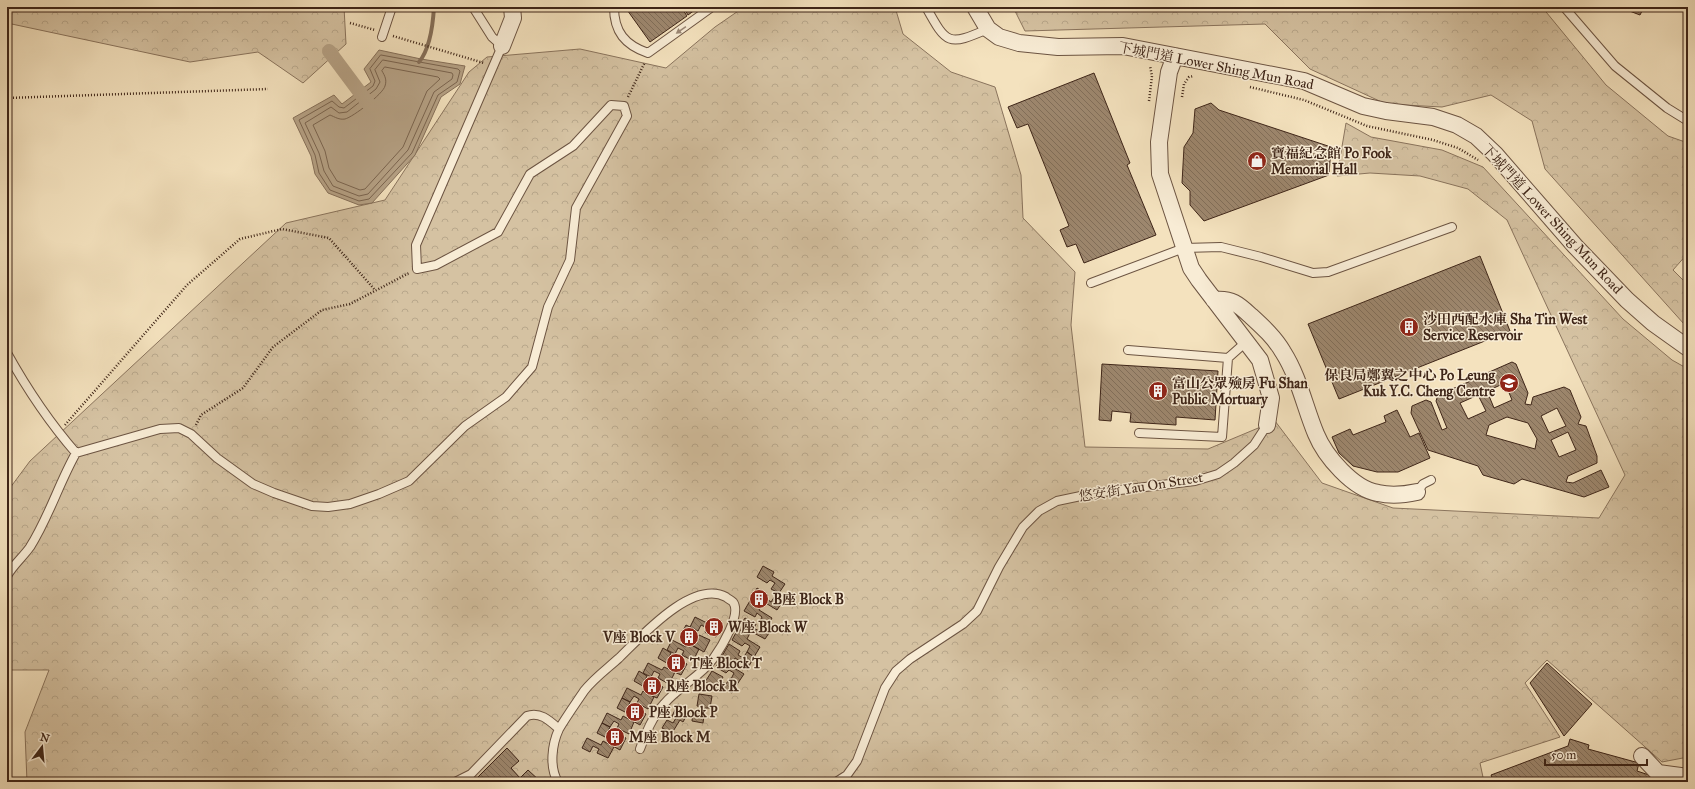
<svg xmlns="http://www.w3.org/2000/svg" width="1695" height="789" font-family="'IM FELL Great Primer','Noto Serif TC',serif">
  <style>
    .forest { fill: url(#forest-crowns); stroke: #8a745d }
    .water { fill: #b6a286; stroke: #86705a }
    .lines { fill: none; stroke-linecap: round; stroke-linejoin: round }
    .shore { stroke: #7a644f; stroke-width: 1 }
    .stream { stroke: #86705a; stroke-width: 4 }
    .canal { stroke: #b6a286; stroke-width: 14 }
    .building { fill: url(#building-back-hatch); stroke: #3e2518; fill-rule: evenodd }
    .lane-casing { stroke: #6c5442; stroke-width: 10 }
    .street-casing { stroke: #6c5442; stroke-width: 18 }
    .path { stroke: #3e2518; stroke-width: 2.5; stroke-dasharray: 1 2; stroke-linecap: butt }
    .lane { stroke: #f8ecd5; stroke-width: 8 }
    .street { stroke: #f8ecd5; stroke-width: 16 }
    .oneway { fill: #9b8876 }
    .labels { text-anchor: middle; dominant-baseline: central; stroke-width: 3; stroke-linejoin: round; paint-order: stroke }
    .street-label { font-size: 14px; fill: #3e2518; stroke: #f8ecd5 }
    .poi-label { font-size: 14px; font-weight: bold; fill: #3e2518; stroke: #f8ecd5; text-anchor: start }
  </style>
  <defs>
    <pattern id="forest-crowns" width="20" height="18" patternUnits="userSpaceOnUse"><rect width="20" height="18" fill="#d5c2a2"/><path d="M2 6a3 3 0 1 1 6 0M12 15a3 3 0 1 1 6 0" fill="none" stroke="#b8a78b"/></pattern>
    <pattern id="building-back-hatch" width="6" height="6" patternUnits="userSpaceOnUse"><rect width="6" height="6" fill="#9d876e"/><path d="M-1 5l2 2M0 0l6 6M5-1l2 2" fill="none" stroke="#816e59"/></pattern>
  </defs>
  <rect width="100%" height="100%" fill="#f4e2be"/>
  <filter id="stains"><feTurbulence type="fractalNoise" baseFrequency=".005" numOctaves="4"/><feColorMatrix values="0 0 0 0 .2 0 0 0 0 .09 0 0 0 0 .02 0 0 0 .5 -.17"/></filter>
  <radialGradient id="worn" r=".72"><stop offset=".6" stop-color="#630" stop-opacity="0"/><stop offset="1" stop-color="#630" stop-opacity=".3"/></radialGradient>
  <path class="forest" d="M 7,7 L 344,7 L 346,44 L 303,83 L 258,52 L 190,62 L 7,23 Z
    M 744,7 L 895,7 L 903,34 L 951,72 L 995,87 L 1021,175 L 1023,218 L 1075,272 L 1071,325 L 1085,447 L 1208,449 L 1275,421 L 1322,483 L 1393,508 L 1599,518 L 1625,475 L 1507,220 L 1468,189 L 1420,176 L 1370,173 L 1337,176 L 1346,123 L 1371,137 L 1442,150 L 1483,167 L 1623,319 L 1672,360 L 1688,369 L 1688,757 L 1662,762 L 1547,660 L 1525,683 L 1560,737 L 1480,763 L 1484,782 L 27,782 L 25,732 L 49,670 L 7,670 L 7,492 L 30,461 L 286,223 L 385,200 L 469,72 L 487,57 L 580,49 L 666,68 L 715,27 Z
    M 1013,7 L 1542,7 L 1606,85 L 1668,136 L 1688,143 L 1688,253 L 1673,270 L 1688,285 L 1688,327 L 1684,324 L 1545,169 L 1532,121 L 1491,95 L 1442,107 L 1386,104 L 1310,69 L 1265,24 L 1025,31 Z"/>
  <path class="water" d="M 379,50 L 421,59 L 465,66 L 460,84 L 441,97 L 415,155 L 372,203 L 359,205 L 328,193 L 315,174 L 311,156 L 293,118 L 334,95 L 342,104 L 371,82 L 364,69 Z"/>
  <g class="lines">
    <path class="shore" d="M 381,55 L 458,69 L 460,71 L 457,82 L 438,95 L 412,153 L 369,199 L 359,201 L 330,190 L 319,173 L 315,155 L 299,120 L 332,101 L 339,107 L 344,108 L 373,86 L 375,81 L 370,69 Z
      M 383,60 L 452,73 L 453,75 L 452,79 L 434,92 L 408,150 L 368,194 L 359,196 L 333,186 L 324,171 L 319,153 L 305,123 L 331,107 L 339,113 L 347,112 L 376,89 L 380,82 L 375,70 Z
      M 385,67 L 438,77 L 440,79 L 427,91 L 403,147 L 365,189 L 360,190 L 337,181 L 329,168 L 325,151 L 313,125 L 330,115 C 335,117 339,120 345,119 C 353,117 383,94 385,86 C 387,80 385,76 382,71 Z"/>
    <path class="stream" d="M 419,62 C 430,49 433,24 434,7"/>
    <path class="canal" d="M 329,51 L 370,106"/>
  </g>
  <path class="building" d="M 625,7 L 681,7 L 687,16 L 650,42 Z
    M 683,7 L 699,7 L 688,15 Z
    M 1619,7 L 1644,7 L 1640,15 Z
    M 1094,73 L 1130,163 L 1127,165 L 1156,235 L 1084,263 L 1076,244 L 1067,247 L 1060,230 L 1069,226 L 1028,124 L 1017,128 L 1008,107 Z
    M 1211,103 L 1219,110 L 1331,147 L 1329,175 L 1204,221 L 1190,205 L 1190,191 L 1182,183 L 1184,147 L 1193,133 L 1195,109 Z
    M 1480,256 L 1510,331 L 1339,399 L 1308,324 Z
    M 1512,362 L 1516,364 L 1528,393 L 1525,404 L 1531,405 L 1533,397 L 1564,387 L 1570,390 L 1581,417 L 1578,424 L 1586,426 L 1597,456 L 1597,463 L 1568,476 L 1566,482 L 1573,483 L 1601,470 L 1609,487 L 1584,497 L 1522,479 L 1514,484 L 1483,475 L 1478,466 L 1428,450 L 1411,413 L 1412,406 L 1426,400 L 1431,402 L 1442,430 L 1447,428 L 1436,401 L 1438,395 L 1473,380 L 1477,381 L 1478,377 ZM 1505,383 L 1512,400 L 1494,408 L 1487,391 ZM 1478,395 L 1486,411 L 1468,419 L 1460,403 ZM 1557,408 L 1566,426 L 1549,433 L 1541,416 ZM 1507,417 L 1528,423 L 1537,439 L 1535,449 L 1486,435 L 1489,425 ZM 1568,432 L 1576,450 L 1559,457 L 1551,440 Z
    M 1102,364 L 1218,371 L 1215,420 L 1176,417 L 1176,425 L 1130,422 L 1131,413 L 1112,411 L 1111,421 L 1099,420 Z
    M 1397,410 L 1410,437 L 1419,433 L 1430,458 L 1398,472 L 1377,472 L 1353,466 L 1339,453 L 1332,437 L 1350,429 L 1353,435 L 1386,422 L 1384,416 Z
    M 763,566 L 774,572 L 772,576 L 785,584 L 779,593 L 771,589 L 775,583 L 770,580 L 767,583 L 757,577 Z
    M 757,588 L 768,595 L 766,598 L 771,602 L 775,596 L 783,601 L 777,610 L 764,602 L 761,606 L 751,599 Z
    M 751,599 L 761,606 L 759,610 L 772,618 L 767,627 L 759,623 L 762,617 L 757,613 L 755,617 L 744,611 Z
    M 695,617 L 709,624 L 711,620 L 722,626 L 716,637 L 705,632 L 707,628 L 701,625 L 698,631 L 690,627 Z
    M 745,618 L 756,624 L 754,628 L 759,631 L 763,625 L 771,630 L 765,639 L 752,632 L 749,635 L 738,629 Z
    M 686,625 L 694,629 L 691,636 L 697,639 L 699,635 L 710,640 L 704,652 L 693,646 L 695,642 L 681,635 Z
    M 738,629 L 749,635 L 747,639 L 760,647 L 754,657 L 747,652 L 750,646 L 745,643 L 742,646 L 732,640 Z
    M 672,640 L 686,647 L 688,643 L 699,649 L 693,661 L 682,655 L 684,651 L 678,648 L 675,654 L 667,650 Z
    M 729,644 L 740,651 L 738,655 L 743,658 L 747,652 L 754,657 L 749,666 L 735,658 L 733,662 L 722,656 Z
    M 663,648 L 671,653 L 668,659 L 674,662 L 676,658 L 687,664 L 681,675 L 670,670 L 672,666 L 658,658 Z
    M 722,656 L 733,662 L 731,666 L 744,674 L 738,683 L 731,679 L 734,673 L 729,670 L 726,673 L 716,667 Z
    M 648,663 L 662,670 L 664,667 L 675,672 L 669,684 L 658,678 L 660,674 L 654,671 L 651,677 L 643,673 Z
    M 1547,663 L 1592,704 L 1564,736 L 1530,683 Z
    M 639,671 L 647,676 L 644,682 L 650,685 L 652,681 L 663,687 L 657,698 L 646,693 L 648,689 L 634,681 Z
    M 712,671 L 723,677 L 721,681 L 726,684 L 730,678 L 738,683 L 732,693 L 718,685 L 716,688 L 705,682 Z
    M 627,688 L 641,695 L 643,691 L 654,697 L 648,709 L 637,703 L 639,699 L 634,696 L 630,702 L 622,698 Z
    M 699,694 L 712,696 L 710,708 L 705,708 L 703,723 L 692,721 L 693,712 L 700,713 L 701,707 L 697,706 Z
    M 622,698 L 630,702 L 627,709 L 633,711 L 635,708 L 646,714 L 640,725 L 629,719 L 631,715 L 617,708 Z
    M 678,704 L 689,711 L 683,722 L 680,720 L 672,733 L 662,728 L 667,720 L 673,723 L 676,718 L 672,716 Z
    M 607,713 L 621,720 L 623,716 L 634,722 L 629,734 L 617,728 L 619,724 L 614,721 L 610,727 L 602,723 Z
    M 602,723 L 610,727 L 607,734 L 613,736 L 615,733 L 626,738 L 620,750 L 609,744 L 611,740 L 597,733 Z
    M 587,738 L 601,745 L 603,741 L 614,747 L 608,758 L 597,753 L 599,749 L 593,746 L 590,752 L 582,748 Z
    M 1570,739 L 1589,745 L 1588,749 L 1639,763 L 1637,771 L 1652,776 L 1650,782 L 1494,782 L 1491,775 L 1568,746 Z
    M 507,748 L 519,761 L 511,768 L 520,778 L 528,770 L 541,782 L 475,782 L 474,781 Z"/>
  <g class="lines">
    <g class="lane-casing">
      <path id="lane" d="M 614,7 C 614,32 625,45 648,53 L 712,7
        M 926,7 C 947,45 948,46 988,29
        M 1564,7 L 1615,66 L 1667,108 L 1688,121
        M 382,37 L 392,7
        M 1091,283 L 1184,248 L 1221,247 L 1261,257 L 1313,273 L 1328,272 L 1452,227
        M 1128,350 L 1228,358 L 1246,342
        M 7,353 C 27,389 49,422 76,453
        M 1139,433 L 1222,437 L 1228,358
        M 1417,492 L 1423,484 L 1431,480
        M 7,576 C 13,565 23,557 30,547 C 49,517 59,483 76,453 L 160,429 L 179,428 L 191,434 L 217,458 L 253,484 L 274,493 L 312,506 L 328,507 L 350,504 L 379,494 L 409,481 L 465,426 L 506,397 L 532,367 L 548,307 L 570,260 L 576,208 L 627,116 L 624,106 L 611,105 L 573,146 L 530,174 L 498,232 L 436,265 L 417,269 L 416,245 L 502,46 L 492,37 L 473,7
        M 455,782 L 471,774 L 527,716 C 540,711 550,721 559,729
        M 558,782 C 549,767 552,744 559,729 C 566,717 576,703 584,691 C 593,679 608,668 619,658 C 641,637 692,579 726,597 C 728,599 731,600 733,602 C 742,614 721,648 713,659 C 700,677 678,687 664,704 C 652,717 646,733 640,749
        M 836,782 L 847,775 L 857,761 L 885,688 L 896,671 L 910,659 L 963,624 L 977,611 L 999,567 L 1023,527 L 1039,511 L 1057,501 L 1095,493 L 1195,481 L 1218,474 L 1234,463 L 1254,445 L 1267,425"/>
    </g>
    <g class="street-casing">
      <path id="street" d="M 975,7 L 988,29 L 999,37 L 1019,43 L 1058,47 L 1123,46 L 1304,81 L 1363,106 L 1386,111 L 1433,117 L 1457,125 L 1476,136 L 1495,154 L 1575,246 L 1627,300 L 1653,323 L 1688,348
        M 502,46 L 513,18 L 512,7
        M 1175,56 L 1169,72 L 1159,142 L 1160,174 L 1191,268 L 1199,280 L 1260,360 L 1271,398 L 1267,425
        M 1214,300 C 1232,298 1239,305 1251,316 C 1263,327 1275,338 1283,352 C 1299,377 1305,408 1316,434 C 1325,456 1353,489 1378,493 C 1391,496 1403,495 1417,492
        M 1642,756 L 1658,773 L 1688,777"/>
    </g>
    <path class="path" d="M 350,23 L 375,30
      M 393,36 L 484,63
      M 1250,87 L 1304,100 L 1367,126 L 1433,140 L 1458,148 L 1478,160
      M 628,97 L 645,62
      M 1182,97 L 1184,84 L 1189,77 L 1194,76
      M 7,98 L 268,89
      M 1149,101 L 1152,76 L 1150,66
      M 65,425 L 187,285 L 240,239 L 282,229 L 329,238 L 375,290
      M 196,425 L 201,415 L 243,388 L 273,347 L 322,310 L 350,304 L 409,273"/>
    <use href="#lane" class="lane"/>
    <use href="#street" class="street"/>
  </g>
  <defs><path id="oneway-solid" d="M-6-.8H1V-3.2L6.5 0L1 3.2V.8H-6Z"/></defs>
  <use class="oneway" href="#oneway-solid" transform="translate(681 30) rotate(145)"/>
  <defs>
    <g id="shop-disc" transform="scale(1)"><circle r="9.5" fill="#8f2418" stroke="#f8ecd5"/><path d="M-5-2.5h2.3a2.7 3.5 0 0 1 5.4 0H5L5.5 6h-11ZM-1.5-2.5h3a1.5 2.3 0 0 0-3 0Z" fill="#fff"/></g>
    <g id="building-disc" transform="scale(1)"><circle r="9.5" fill="#8f2418" stroke="#f8ecd5"/><path d="M-4-6H4V6H1V3H-1V6H-4ZM-2.5-4.3h1.7v1.8h-1.7ZM.8-4.3h1.7v1.8H.8ZM-2.5-1h1.7V.8h-1.7ZM.8-1h1.7V.8H.8Z" fill="#fff"/></g>
    <g id="school-disc" transform="scale(1)"><circle r="9.5" fill="#8f2418" stroke="#f8ecd5"/><path d="M0-5L7-2L0 1L-7-2ZM-4 1L0 2.5L4 1V4Q0 6-4 4Z" fill="#fff"/></g>
  </defs>
  <g fill-rule="evenodd">
    <use href="#shop-disc" x="1257" y="161"/>
    <use href="#building-disc" x="1409" y="327"/>
    <use href="#school-disc" x="1509" y="383"/>
    <use href="#building-disc" x="1158" y="391"/>
    <use href="#building-disc" x="759" y="599"/>
    <use href="#building-disc" x="714" y="627"/>
    <use href="#building-disc" x="689" y="637"/>
    <use href="#building-disc" x="676" y="663"/>
    <use href="#building-disc" x="652" y="686"/>
    <use href="#building-disc" x="635" y="712"/>
    <use href="#building-disc" x="615" y="737"/>
  </g>
  <g class="labels">
    <g class="street-label">
      <text transform="translate(1216 66) rotate(11)">下城門道 Lower Shing Mun Road</text>
      <text transform="translate(1552 219) rotate(47)">下城門道 Lower Shing Mun Road</text>
      <text transform="translate(1141 487) rotate(-9)">悠安街 Yau On Street</text>
    </g>
    <g class="poi-label">
      <text x="1271" y="153">寶福紀念館 Po Fook<tspan x="1271" dy="16">Memorial Hall</tspan></text>
      <text x="1423" y="319">沙田西配水庫 Sha Tin West<tspan x="1423" dy="16">Service Reservoir</tspan></text>
      <text x="1495" y="375" text-anchor="end">保良局鄭翼之中心 Po Leung<tspan x="1495" dy="16">Kuk Y.C. Cheng Centre</tspan></text>
      <text x="1172" y="383">富山公眾殮房 Fu Shan<tspan x="1172" dy="16">Public Mortuary</tspan></text>
      <text x="773" y="599">B座 Block B</text>
      <text x="728" y="627">W座 Block W</text>
      <text x="675" y="637" text-anchor="end">V座 Block V</text>
      <text x="690" y="663">T座 Block T</text>
      <text x="666" y="686">R座 Block R</text>
      <text x="649" y="712">P座 Block P</text>
      <text x="629" y="737">M座 Block M</text>
    </g>
  </g>
  <rect width="1695" height="789" fill="none" stroke="#f4e2be" stroke-width="24"/>
  <rect x="8" y="8" width="1679" height="773" fill="none" stroke="#3e2518" stroke-width="2"/>
  <rect x="12" y="12" width="1671" height="765" fill="none" stroke="#3e2518"/>
  <g transform="translate(42 747) rotate(16)" stroke="#f8ecd5" stroke-width="3" paint-order="stroke">
  <path d="M0-3L7 15L0 10L-7 15Z" fill="#3e2518"/>
  <text y="-6" font-size="11" font-weight="bold" text-anchor="middle" fill="#3e2518">N</text>
  </g>
  <path d="M1545 759v6h102v-6" fill="none" stroke="#3e2518" stroke-width="2"/>
  <text x="1551" y="759" font-size="12" fill="#3e2518" stroke="#f8ecd5" stroke-width="3" paint-order="stroke">50 m</text>
  <rect width="100%" height="100%" filter="url(#stains)"/>
  <rect width="100%" height="100%" fill="url(#worn)"/>
</svg>
